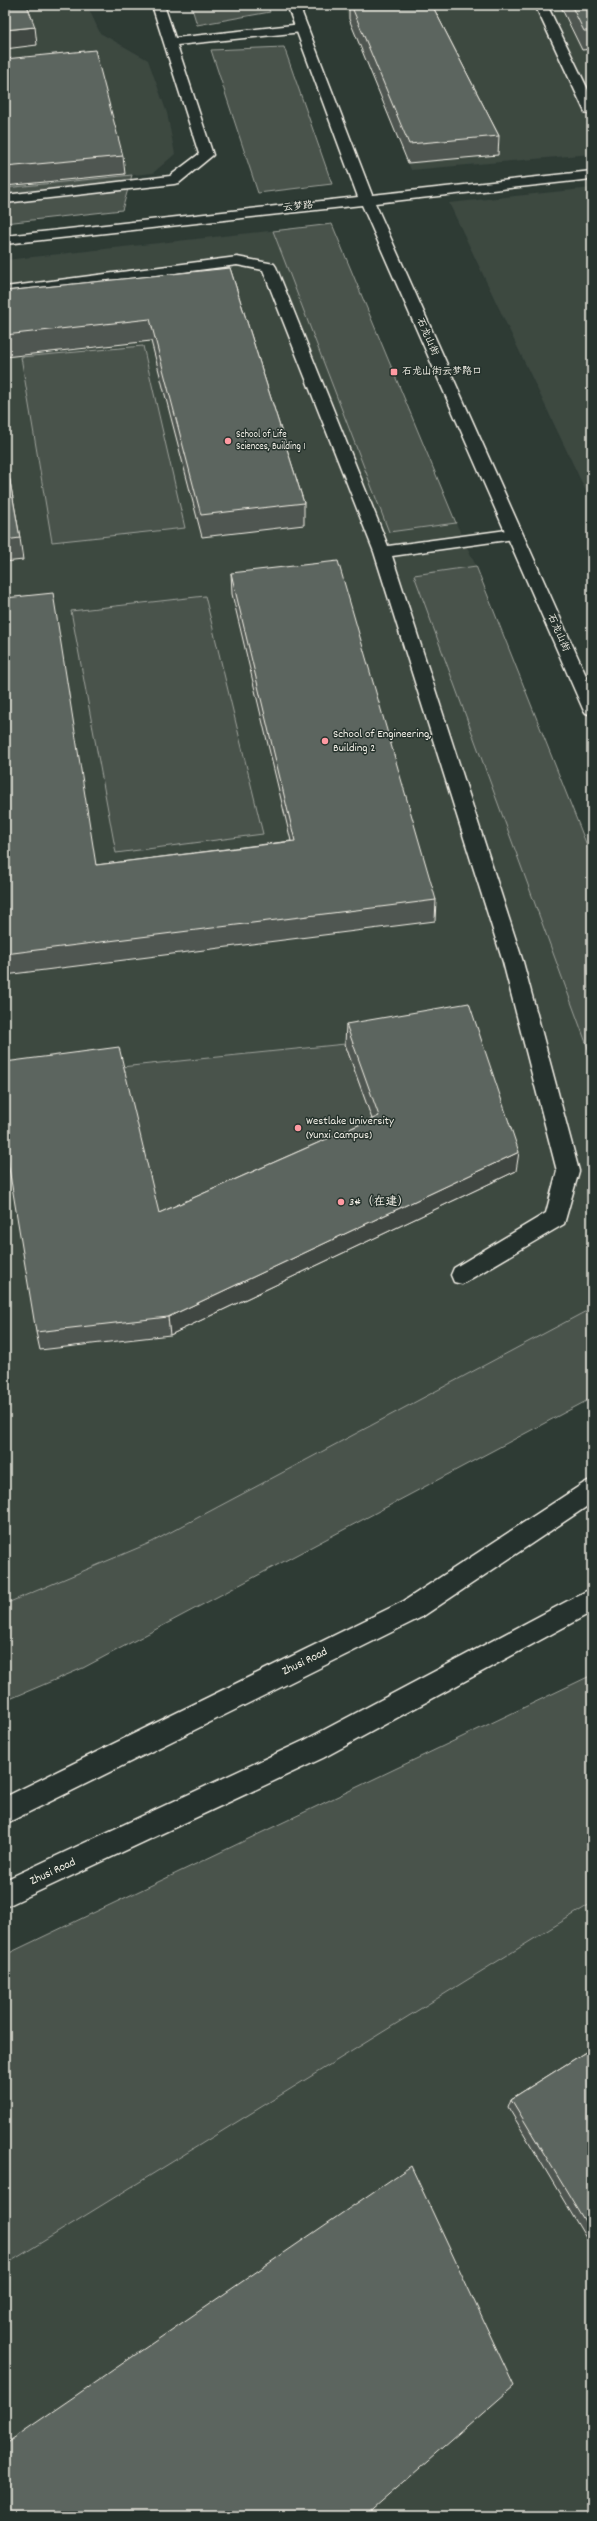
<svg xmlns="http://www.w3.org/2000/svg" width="597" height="2521" font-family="Dekko,'LXGW WenKai TC',sans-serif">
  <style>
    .built { fill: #3c4841 }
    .green { fill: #48524c; stroke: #9ea29a }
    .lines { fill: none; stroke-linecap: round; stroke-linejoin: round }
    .service-casing { stroke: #f4f1e8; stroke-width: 3 }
    .minor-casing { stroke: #f4f1e8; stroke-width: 3 }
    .tertiary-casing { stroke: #f4f1e8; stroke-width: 3 }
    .secondary-casing { stroke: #f4f1e8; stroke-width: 3 }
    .service { fill: #26332d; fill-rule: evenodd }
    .minor { fill: #26332d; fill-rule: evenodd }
    .tertiary { fill: #26332d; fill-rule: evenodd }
    .secondary { fill: #26332d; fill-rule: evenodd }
    .wall { fill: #4f5751; stroke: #f4f1e8 }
    .shaded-wall { fill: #404742; stroke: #f4f1e8 }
    .building { fill: #5c655e; stroke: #f4f1e8 }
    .poi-dot { fill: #ff9aa2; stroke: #26332d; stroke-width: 1.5 }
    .labels { text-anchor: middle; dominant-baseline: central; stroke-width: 3; stroke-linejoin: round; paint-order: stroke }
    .far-street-label { font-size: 10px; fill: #f4f1e8; stroke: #26332d }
    .far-poi-label { font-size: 10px; fill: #f4f1e8; stroke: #26332d; text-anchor: start }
    .poi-label { font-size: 12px; fill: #f4f1e8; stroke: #26332d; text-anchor: start }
    .street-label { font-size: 12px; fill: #f4f1e8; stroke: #26332d }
  </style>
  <rect width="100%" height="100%" fill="#2e3b34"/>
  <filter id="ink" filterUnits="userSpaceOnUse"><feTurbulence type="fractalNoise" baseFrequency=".025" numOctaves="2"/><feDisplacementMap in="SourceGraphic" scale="8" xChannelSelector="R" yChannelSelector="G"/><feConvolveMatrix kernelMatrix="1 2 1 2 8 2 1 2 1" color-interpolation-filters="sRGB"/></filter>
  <g filter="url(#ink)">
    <path class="built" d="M 5,5 L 87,5 L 100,33 L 148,60 L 167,113 L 175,154 L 153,173 L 5,188 Z
      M 343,5 L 592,5 L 592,154 L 411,170 Z
      M 592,188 L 592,504 L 449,203 Z
      M 332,224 L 456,523 L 476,566 L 592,858 L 592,1398 L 83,1668 L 5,1701 L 5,260 Z
      M 592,1903 L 592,2516 L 5,2516 L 5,2265 Z"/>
    <path class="green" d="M 191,5 L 267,5 L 270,12 L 197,25 Z
      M 284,47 L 332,184 L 258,193 L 211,50 Z
      M 132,175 L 122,210 L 5,223 L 5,188 Z
      M 332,224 L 456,523 L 389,532 L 273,231 Z
      M 143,346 L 185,528 L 52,542 L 21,357 Z
      M 476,566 L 592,858 L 592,1059 L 414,575 Z
      M 205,596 L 263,834 L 116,853 L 71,611 Z
      M 345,1044 L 378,1135 L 161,1232 L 121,1067 Z
      M 592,1308 L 592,1398 L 83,1668 L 5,1701 L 5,1604 L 152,1542 Z
      M 592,1675 L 592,1903 L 5,2265 L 5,1955 Z"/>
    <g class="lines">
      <g class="service-casing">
        <path id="service" d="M 237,257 L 274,264 L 276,267 L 388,546 L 514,529 L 520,530 L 522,534 L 520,538 L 514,539 L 392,556 L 523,962 L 579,1171 L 564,1224 L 462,1284 L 454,1282 L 451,1275 L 454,1268 L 546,1213 L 557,1171 L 503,962 L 374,552 L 263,270 L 237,265 L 5,295 L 5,287 Z"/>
      </g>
      <g class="minor-casing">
        <path id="minor" d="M 152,5 L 164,5 L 175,38 L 302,24 L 308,28 L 302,32 L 177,45 L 213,155 L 179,183 L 174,184 L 5,203 L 5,195 L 170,176 L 199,154 Z
          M 535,5 L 547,5 L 592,98 L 592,116 L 585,112 Z"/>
      </g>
      <g class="tertiary-casing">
        <path id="tertiary" d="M 287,5 L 299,5 L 372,195 L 592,171 L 592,179 L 375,203 L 592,689 L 592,715 L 586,713 L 583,709 L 362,205 L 5,244 L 5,236 L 358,197 Z"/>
      </g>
      <g class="secondary-casing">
        <path id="secondary" d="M 592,1479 L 592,1503 L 422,1617 L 5,1824 L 5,1797 L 404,1601 L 584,1483 Z
          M 592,1588 L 592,1612 L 323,1758 L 5,1907 L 5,1880 L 305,1740 Z"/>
      </g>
      <use href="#service" class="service"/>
      <use href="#minor" class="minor"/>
      <use href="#tertiary" class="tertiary"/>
      <use href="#secondary" class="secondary"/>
    </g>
    <path class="wall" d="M 349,5 L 432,5 L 499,136 L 498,155 L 408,163 L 349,19 Z
      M 560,5 L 592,5 L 592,49 L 582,50 Z
      M 5,59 L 123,156 L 125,174 L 5,186 Z
      M 230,268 L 304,503 L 304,525 L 202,537 L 151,341 L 5,357 L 5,291 Z
      M 5,453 L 20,538 L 23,560 L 5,562 Z
      M 231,573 L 436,900 L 435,921 L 5,975 L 5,598 L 96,865 L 291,841 L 232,594 Z
      M 346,1024 L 516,1171 L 170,1335 L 40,1350 L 36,1332 L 159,1213 L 372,1119 L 345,1044 Z
      M 592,2048 L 592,2248 L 508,2107 L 511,2099 Z"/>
    <path class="shaded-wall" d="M 35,27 L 37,45 L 5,49 L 5,30 Z
      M 519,1152 L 516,1171 L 170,1335 L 168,1317 Z"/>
    <path class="building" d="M 5,5 L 27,5 L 35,27 L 5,30 Z
      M 351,5 L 432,5 L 499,136 L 409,144 Z
      M 571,5 L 592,5 L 592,31 L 584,31 Z
      M 95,50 L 123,156 L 5,167 L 5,59 Z
      M 230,268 L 304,503 L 201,515 L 150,319 L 5,335 L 5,291 Z
      M 5,453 L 20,538 L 5,540 Z
      M 338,561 L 436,900 L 5,954 L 5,598 L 53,593 L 96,865 L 295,841 L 231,573 Z
      M 469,1003 L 519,1152 L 168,1317 L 36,1332 L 5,1144 L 5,1062 L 119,1047 L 159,1213 L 379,1116 L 346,1024 Z
      M 592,2048 L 592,2233 L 511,2099 Z
      M 411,2166 L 514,2386 L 365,2516 L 5,2516 L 5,2444 Z"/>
  </g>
  <g class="poi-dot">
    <rect x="390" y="368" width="8" height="8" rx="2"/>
    <circle cx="228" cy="441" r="4"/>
    <circle cx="325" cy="741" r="4"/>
    <circle cx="298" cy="1128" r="4"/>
    <circle cx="341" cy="1202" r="4"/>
  </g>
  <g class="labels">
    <g class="far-street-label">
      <text transform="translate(298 207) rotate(-6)">云梦路</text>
      <text transform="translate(427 337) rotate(66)">石龙山街</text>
      <text transform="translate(558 633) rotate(66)">石龙山街</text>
    </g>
    <g class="far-poi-label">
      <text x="402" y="372">石龙山街云梦路口</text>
      <text x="236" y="435">School of Life<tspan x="236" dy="12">Sciences, Building 1</tspan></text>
    </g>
    <g class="poi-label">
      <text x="333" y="734">School of Engineering,<tspan x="333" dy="14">Building 2</tspan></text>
      <text x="306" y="1121">Westlake University<tspan x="306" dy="14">(Yunxi Campus)</tspan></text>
      <text x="349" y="1202">3#（在建）</text>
    </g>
    <g class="street-label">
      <text transform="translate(305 1662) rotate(-26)">Zhusi Road</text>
      <text transform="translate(53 1872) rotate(-25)">Zhusi Road</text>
    </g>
  </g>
  <rect width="597" height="2521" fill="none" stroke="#26332d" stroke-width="20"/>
  <rect x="10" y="10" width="577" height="2501" fill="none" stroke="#f4f1e8" stroke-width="1.5" filter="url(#ink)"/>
</svg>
